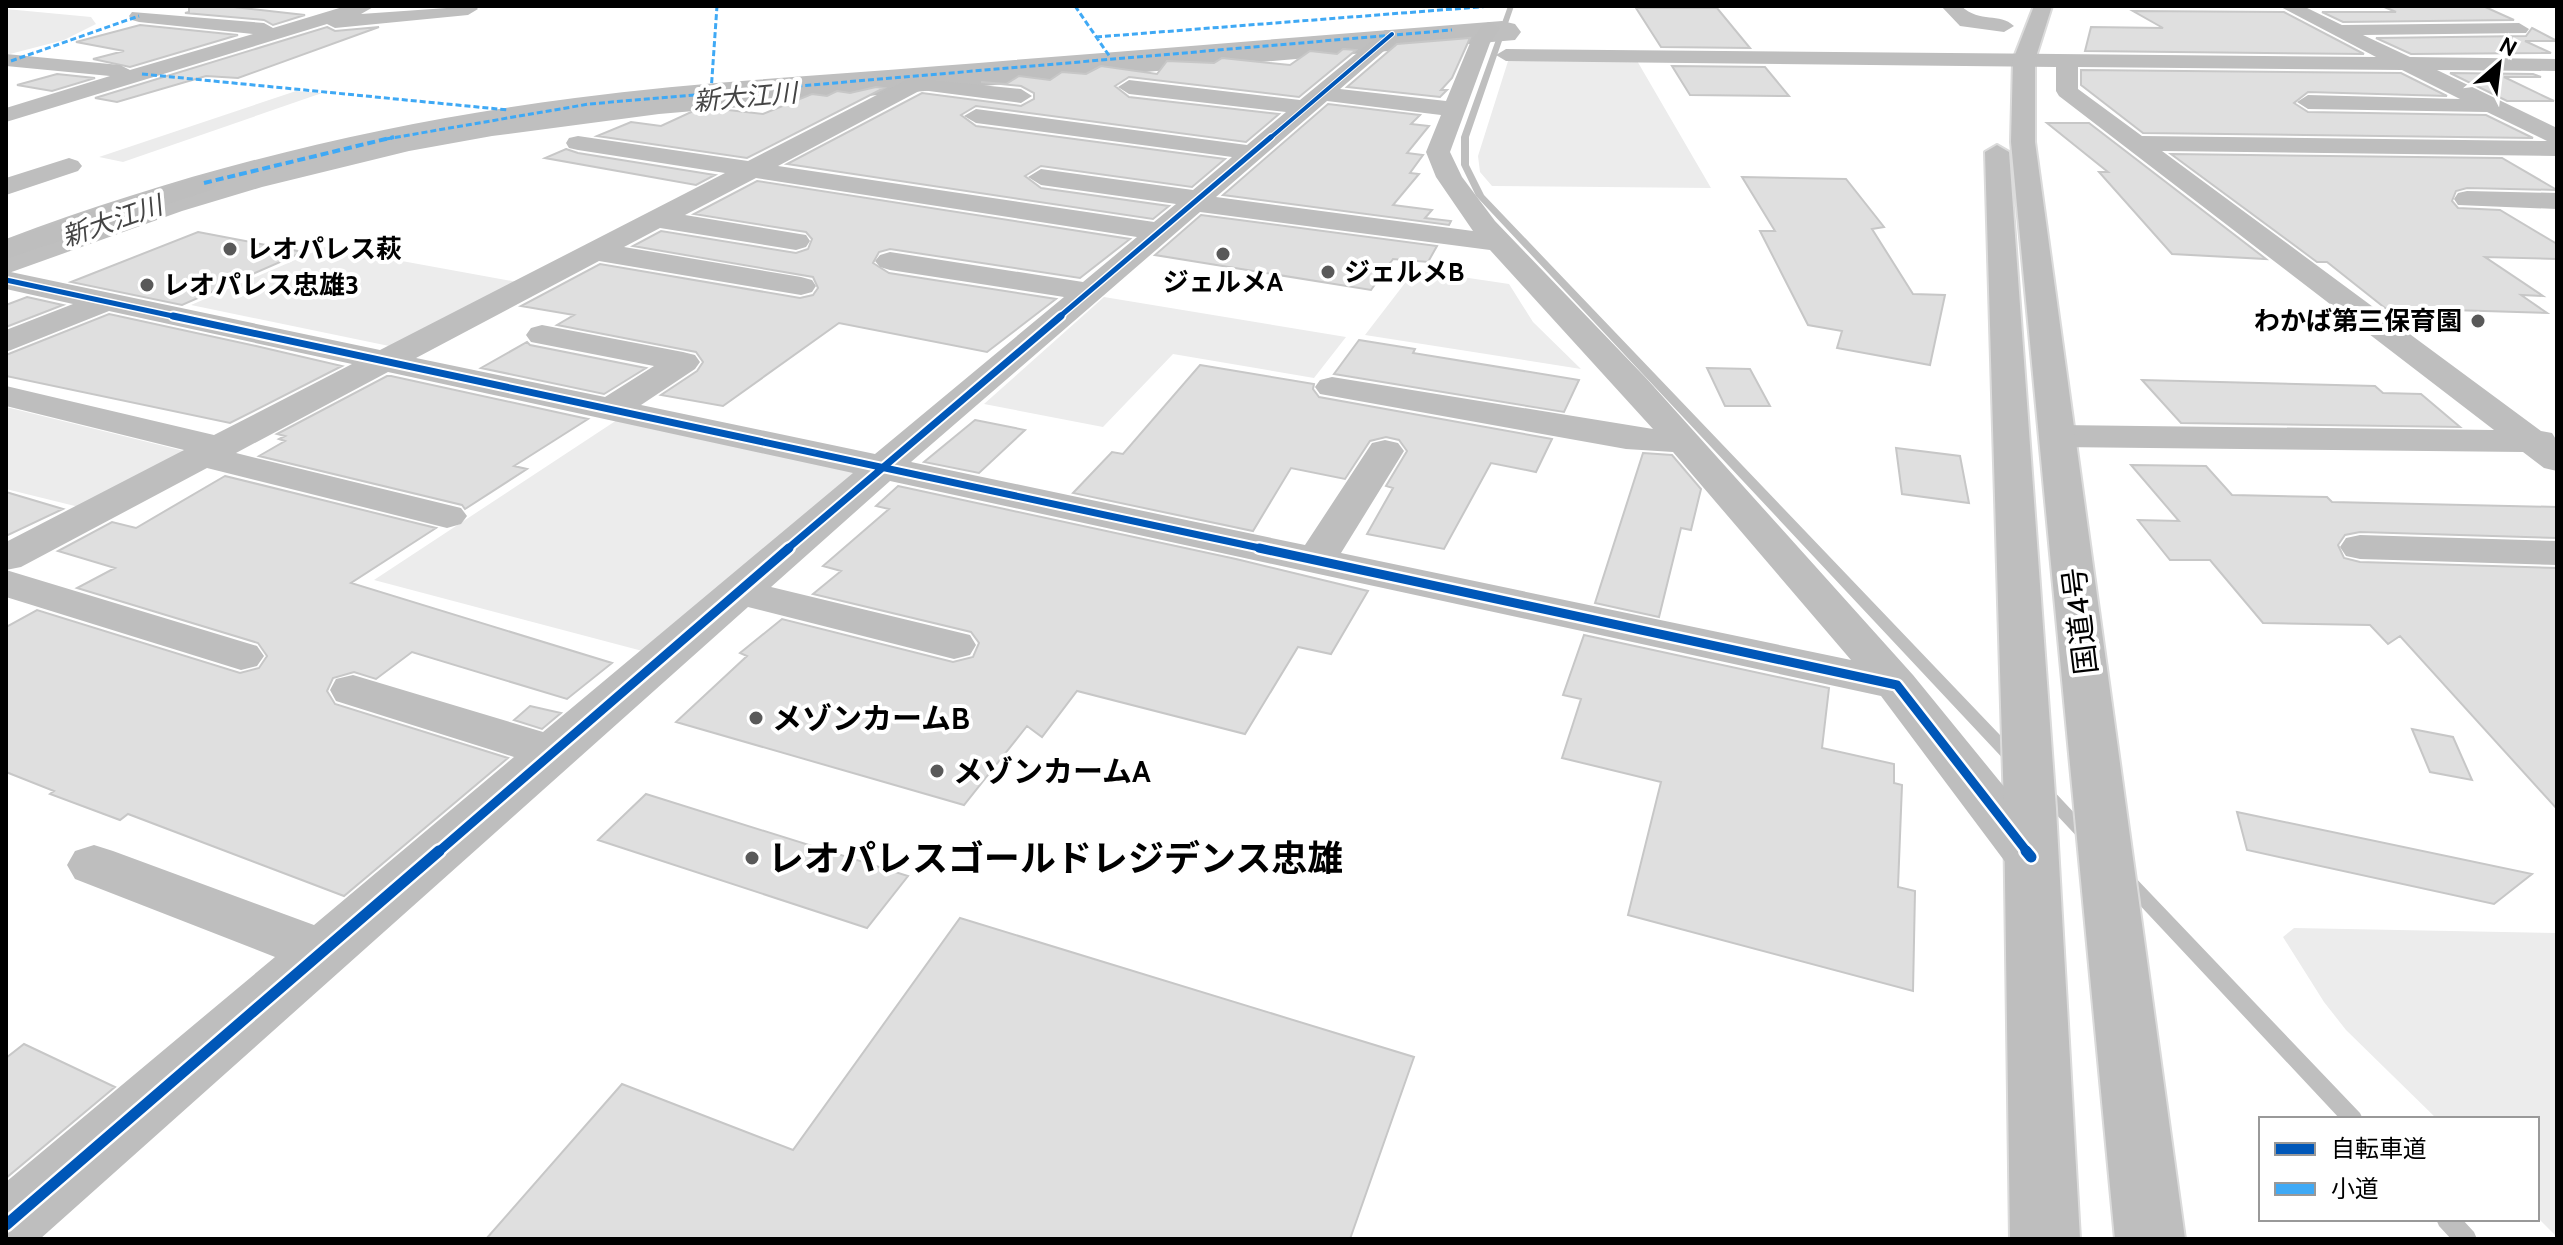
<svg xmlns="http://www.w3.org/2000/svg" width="2563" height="1245" font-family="Cabin,'Noto Sans JP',sans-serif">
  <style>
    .green { fill: #ececec }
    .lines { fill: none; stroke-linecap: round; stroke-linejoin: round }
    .stream { fill: #bfbfbf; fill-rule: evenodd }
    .river { fill: #bfbfbf; fill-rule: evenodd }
    .building { fill: #dfdfdf; stroke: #c7c7c7; stroke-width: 2 }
    .highway-casing { stroke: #dbdbdb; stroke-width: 4 }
    .minor { fill: #bebebe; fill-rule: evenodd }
    .highway { fill: #bebebe; fill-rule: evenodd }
    .quiet-far1 { stroke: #3fa9f5; stroke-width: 3; stroke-dasharray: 6 3; stroke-linecap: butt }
    .quiet { stroke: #3fa9f5; stroke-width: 4; stroke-dasharray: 8 4; stroke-linecap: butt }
    .cycleway-far4-casing { stroke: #fff; stroke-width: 6 }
    .cycleway-far3-casing { stroke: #fff; stroke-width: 8 }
    .cycleway-far2-casing { stroke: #fff; stroke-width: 11 }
    .cycleway-far1-casing { stroke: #fff; stroke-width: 14 }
    .cycleway-casing { stroke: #fff; stroke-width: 16 }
    .cycleway-far4 { stroke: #0057b8; stroke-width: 4 }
    .cycleway-far3 { stroke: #0057b8; stroke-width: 5 }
    .cycleway-far2 { stroke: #0057b8; stroke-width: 7 }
    .cycleway-far1 { stroke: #0057b8; stroke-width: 9 }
    .cycleway { stroke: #0057b8; stroke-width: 11 }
    .poi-dot { fill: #595959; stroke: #fff; stroke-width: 3 }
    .labels { text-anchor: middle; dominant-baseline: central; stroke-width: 8; stroke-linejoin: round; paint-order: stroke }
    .far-water-label { font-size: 26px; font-style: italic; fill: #444; stroke: #fff }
    .far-poi-label { font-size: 26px; font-weight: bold; fill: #000; stroke: #fff; text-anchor: start }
    .street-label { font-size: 30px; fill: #000; stroke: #fff }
    .poi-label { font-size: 30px; font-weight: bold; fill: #000; stroke: #fff; text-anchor: start }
    .near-poi-label { font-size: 36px; font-weight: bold; fill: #000; stroke: #fff; text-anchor: start }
  </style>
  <rect width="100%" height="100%" fill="#fff"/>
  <path class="green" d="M 6,9 L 91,17 L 96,24 L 64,40 L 6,55 Z
    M 1509,58 L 1636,59 L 1711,188 L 1492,186 L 1480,172 L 1478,156 Z
    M 296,91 L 322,93 L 123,162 L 99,157 Z
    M 325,247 L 517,282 L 394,347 L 191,305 Z
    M 1415,270 L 1509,284 L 1533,322 L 1581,369 L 1365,335 Z
    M 1104,297 L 1346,337 L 1314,378 L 1173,354 L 1103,427 L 984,404 Z
    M 6,407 L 188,452 L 79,507 L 6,489 Z
    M 617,420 L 862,471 L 650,653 L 374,580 Z
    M 2294,928 L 2557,933 L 2557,1237 L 2537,1217 L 2537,1119 L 2437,1119 L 2346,1030 L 2324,1002 L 2283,937 Z"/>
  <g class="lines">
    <path class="stream" d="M 1508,6 L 1514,6 L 1469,137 L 1469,165 L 1484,195 L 2021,757 L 2023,761 L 2021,765 L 2009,765 L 1476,196 L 1461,165 L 1461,137 Z
      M 2043,784 L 2049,786 L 2095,835 L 2097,839 L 2095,843 L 2089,845 L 2083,843 L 2037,794 L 2035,790 L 2037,786 Z
      M 2125,872 L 2131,873 L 2360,1113 L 2363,1119 L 2340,1119 L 2119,883 L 2116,878 L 2119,873 Z
      M 2436,1219 L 2462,1219 L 2474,1232 L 2477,1239 L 2451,1239 L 2439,1226 Z"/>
    <path class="river" d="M 1502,21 L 1515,24 L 1521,32 L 1515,40 L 659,114 L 492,136 L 409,151 L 262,187 L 182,211 L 6,274 L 6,239 C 189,170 380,123 575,98 C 696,82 818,76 939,66 C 1127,51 1314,36 1502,21 Z"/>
  </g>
  <path class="building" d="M 189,6 L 234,7 L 305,15 L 273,25 L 264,20 L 185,13 L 189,12 Z
    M 2382,6 L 2483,6 L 2514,20 L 2343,22 L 2322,12 L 2396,12 Z
    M 1636,8 L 1717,8 L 1750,48 L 1661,47 Z
    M 2133,11 L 2284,12 L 2364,54 L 2085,51 L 2091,27 L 2163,28 Z
    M 140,25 L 238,35 L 130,67 L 93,59 L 124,51 L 76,42 Z
    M 327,27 L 335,31 L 379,27 L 238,78 L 206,76 L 117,102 L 95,98 Z
    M 2532,28 L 2557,41 L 2525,41 L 2551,53 L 2411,54 L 2376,38 L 2526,36 Z
    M 1470,38 L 1452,78 L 1441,90 L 1447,90 L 1440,97 L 1347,87 L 1397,44 Z
    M 1343,49 L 1356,50 L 1299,97 L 1129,77 L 1115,86 L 1129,97 L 1279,114 L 1246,142 L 976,106 L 961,115 L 976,126 L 1225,159 L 1192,187 L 1041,166 L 1025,176 L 1041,188 L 1169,206 L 1153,219 L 787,164 L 922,93 L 1021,106 L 1034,99 L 1034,93 L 1021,86 L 981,82 L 1006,84 L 1019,76 L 1050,80 L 1062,72 L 1086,74 L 1101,66 L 1157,74 L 1167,61 L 1214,63 L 1222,58 L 1290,65 L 1310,51 L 1337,54 Z
    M 1672,66 L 1765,67 L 1789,96 L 1690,95 Z
    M 2081,70 L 2401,73 L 2447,96 L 2308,92 L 2294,103 L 2308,112 L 2486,115 L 2533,138 L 2143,133 L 2081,85 Z
    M 2450,73 L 2533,74 L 2541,77 L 2504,77 L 2554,101 L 2507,101 Z
    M 57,74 L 95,78 L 52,91 L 17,85 Z
    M 876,87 L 884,88 L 747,158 L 597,136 L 631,122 L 661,126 L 702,107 L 763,114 L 812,94 L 827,96 L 837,91 L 850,93 Z
    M 1328,104 L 1420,115 L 1411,124 L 1429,126 L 1407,153 L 1423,155 L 1410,173 L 1419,174 L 1393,205 L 1432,210 L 1425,218 L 1451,221 L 1449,225 L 1223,195 Z
    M 2047,123 L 2089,123 L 2266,259 L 2172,254 L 2099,172 L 2108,172 Z
    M 566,149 L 578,153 L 715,175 L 696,185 L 545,158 Z
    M 2171,154 L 2502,158 L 2557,190 L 2467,188 L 2456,191 L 2452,201 L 2458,208 L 2500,210 L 2557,244 L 2557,259 L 2485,257 L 2543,296 L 2521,295 L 2547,313 L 2385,308 L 2327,262 L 2317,262 Z
    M 1742,177 L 1846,179 L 1884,227 L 1872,229 L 1913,294 L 1945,295 L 1930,365 L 1837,348 L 1842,331 L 1808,325 L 1760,231 L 1775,231 Z
    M 757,181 L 1130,239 L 1080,278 L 890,249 L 879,252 L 873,263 L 889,273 L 1056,299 L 987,352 L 839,323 L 723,406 L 661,395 L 697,371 L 703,362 L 696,352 L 557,325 L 574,315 L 521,306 L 600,264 L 800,298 L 813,295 L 818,288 L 813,277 L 633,246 L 661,231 L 796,253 L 808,249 L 812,239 L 806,232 L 694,214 Z
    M 1201,215 L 1437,246 L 1428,262 L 1393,259 L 1371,290 L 1155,255 Z
    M 198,232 L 303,252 L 182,305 L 71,282 Z
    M 27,297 L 63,305 L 6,327 L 6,305 Z
    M 109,314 L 256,346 L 342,366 L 230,423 L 6,376 L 6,355 Z
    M 1359,340 L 1415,349 L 1413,353 L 1579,380 L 1564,412 L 1334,374 Z
    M 527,342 L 530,345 L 646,368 L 604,394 L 481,368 Z
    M 1200,365 L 1314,384 L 1313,389 L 1319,397 L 1552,439 L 1536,472 L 1491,463 L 1444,549 L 1367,534 L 1393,488 L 1386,486 L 1407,451 L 1399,440 L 1386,437 L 1370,441 L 1345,479 L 1291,468 L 1253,531 L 1073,493 L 1112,452 L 1123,454 Z
    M 1707,368 L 1750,369 L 1770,406 L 1725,406 Z
    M 387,376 L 391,376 L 588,419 L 514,466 L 527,469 L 465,509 L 462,505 L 259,456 L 285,441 L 279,439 L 285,436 L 277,434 Z
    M 2142,380 L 2375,386 L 2383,393 L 2421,394 L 2460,427 L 2181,423 Z
    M 975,420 L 1025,430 L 979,473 L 924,462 Z
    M 1896,448 L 1960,456 L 1969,503 L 1902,494 Z
    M 1643,453 L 1672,455 L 1701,489 L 1691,530 L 1681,528 L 1659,617 L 1595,603 Z
    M 2131,465 L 2206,466 L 2232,495 L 2327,497 L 2332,502 L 2557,507 L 2557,538 L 2360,532 L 2345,535 L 2338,545 L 2344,558 L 2360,562 L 2557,568 L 2557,809 L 2400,636 L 2388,644 L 2370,625 L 2263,623 L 2210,560 L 2170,560 L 2138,520 L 2179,521 Z
    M 225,476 L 436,528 L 351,583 L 612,663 L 567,699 L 412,652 L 376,679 L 354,672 L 333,678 L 327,691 L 335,704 L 508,758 L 344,896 L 128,814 L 120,820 L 50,794 L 54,791 L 6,772 L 6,627 L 37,610 L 240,673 L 259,668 L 267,656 L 258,643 L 77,588 L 115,568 L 58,551 L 112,522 L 136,528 Z
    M 898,486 L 1236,559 L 1368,591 L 1331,654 L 1298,647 L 1245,734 L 1077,691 L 1042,737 L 1027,726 L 964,805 L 676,722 L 747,656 L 740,653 L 782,619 L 953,662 L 973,657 L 979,643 L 971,632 L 813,594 L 841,571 L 823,566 L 889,509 L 876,506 Z
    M 6,492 L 63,509 L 6,536 Z
    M 1584,635 L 1829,688 L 1822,748 L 1894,764 L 1894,783 L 1902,785 L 1898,887 L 1915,891 L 1913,991 L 1628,915 L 1661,782 L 1562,758 L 1581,699 L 1563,695 Z
    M 530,706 L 561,713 L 542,729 L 514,720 Z
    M 2412,729 L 2453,737 L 2472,780 L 2430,772 Z
    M 646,794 L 908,876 L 867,928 L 598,840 Z
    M 2237,812 L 2532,874 L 2494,904 L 2247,850 Z
    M 960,918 L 1414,1057 L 1350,1239 L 486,1239 L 622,1084 L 793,1150 Z
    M 24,1044 L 115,1087 L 6,1178 L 6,1058 Z"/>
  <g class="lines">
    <g class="highway-casing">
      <path id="highway" d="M 2034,6 L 2052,6 L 2035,60 L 2035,142 L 2185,1239 L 2115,1239 L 2011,142 L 2013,60 Z
        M 1997,145 L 2009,152 L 2056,809 L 2080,1239 L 2010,1239 L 2004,809 L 1985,152 Z"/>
    </g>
    <path class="minor" d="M 346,6 L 375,6 L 361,14 L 475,6 L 478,9 L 468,15 L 335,28 L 327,24 L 6,122 L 6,108 L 110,76 L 6,66 L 6,54 L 120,65 L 130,70 L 253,34 L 139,22 L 132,20 L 129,16 L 132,12 L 264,23 L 273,28 Z
      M 1941,6 L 1961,6 C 1981,24 1999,12 2014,26 L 2004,32 L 1960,26 Z
      M 2279,6 L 2303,6 L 2342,25 L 2519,23 L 2529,29 L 2526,33 L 2363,35 L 2410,57 L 2557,59 L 2557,71 L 2437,70 L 2557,128 L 2557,156 L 2162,151 L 2541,431 L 2552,433 L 2557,441 L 2557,471 L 2544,468 L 2523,452 L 2058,447 L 2045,444 L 2040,436 L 2045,428 L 2058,425 L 2494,430 L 2059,96 L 2056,91 L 2056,67 L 1506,61 L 1496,55 L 1506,49 L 2376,57 ZM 2078,67 L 2402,70 L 2460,99 L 2308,95 L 2297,102 L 2308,109 L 2487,112 L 2547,141 L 2142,136 L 2078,89 Z
      M 1490,22 L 1500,28 L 1490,43 L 1450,152 L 1462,177 L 1495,221 L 1646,378 L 1913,675 L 2050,843 L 2058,857 L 2050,871 L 2031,877 L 2012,871 L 1881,696 L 890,481 L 771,587 L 970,635 L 976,645 L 970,655 L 954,659 L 748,607 L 40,1239 L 6,1239 L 6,1182 L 275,957 L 75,879 L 67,865 L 75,851 L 94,845 L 113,851 L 314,925 L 514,757 L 336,701 L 330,690 L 336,679 L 353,675 L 543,732 L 853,473 L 388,372 L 236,453 L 461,508 L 467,516 L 461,524 L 447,528 L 207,468 L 21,567 L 6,570 L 257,646 L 264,656 L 257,666 L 241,670 L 6,597 L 6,542 L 184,450 L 6,406 L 6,386 L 214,435 L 352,364 L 109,311 L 6,352 L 6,330 L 73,304 L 6,289 L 6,271 L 380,350 L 725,173 L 578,150 L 569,148 L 566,143 L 569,138 L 578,136 L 748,161 L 910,78 L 1021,89 L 1032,96 L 1021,103 L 921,90 L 778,166 L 1154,222 L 1176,204 L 1041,185 L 1028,177 L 1041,169 L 1193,190 L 1232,157 L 976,123 L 964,116 L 976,109 L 1247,145 L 1286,112 L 1129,94 L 1118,87 L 1129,80 L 1300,100 L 1385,30 L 1399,30 L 1402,34 L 1399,38 L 1340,89 L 1446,101 L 1470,43 L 1483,24 ZM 1327,101 L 1441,115 L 1426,152 L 1436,177 L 1473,231 L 1216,197 ZM 756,178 L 1137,237 L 1083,282 L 890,252 L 880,255 L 875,261 L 880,267 L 890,270 L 1064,297 L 875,454 L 641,405 L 695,369 L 700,362 L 695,355 L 683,352 L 542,325 L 531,328 L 526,335 L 531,342 L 654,366 L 605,397 L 416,358 L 599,261 L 801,295 L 812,292 L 816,286 L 812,280 L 801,277 L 624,247 L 660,228 L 796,250 L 806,247 L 810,241 L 806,235 L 685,215 ZM 1200,212 L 1490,250 L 1653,429 L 1332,377 L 1320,380 L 1315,387 L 1320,394 L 1626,449 L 1673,452 L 1851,660 L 1341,553 L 1404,451 L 1398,443 L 1385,440 L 1372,443 L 1305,545 L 911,462 Z
      M 69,158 L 78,161 L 82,166 L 78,171 L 6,195 L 6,178 Z
      M 204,175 L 217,183 L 213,189 L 6,259 L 6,240 Z
      M 2467,191 L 2557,193 L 2557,209 L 2458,205 L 2454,199 L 2458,193 Z
      M 2360,535 L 2557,541 L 2557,565 L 2360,559 L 2346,556 L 2340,547 L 2346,538 Z"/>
    <use href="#highway" class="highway"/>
    <path class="quiet-far1" d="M 1075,6 L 1110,57
      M 1096,37 L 1492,6
      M 11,61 L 139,16
      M 142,74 L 508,110
      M 711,92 L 717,6
      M 386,139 L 589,104 L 1452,30"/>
    <path class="quiet" d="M 204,183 L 394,137"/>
    <g class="cycleway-far4-casing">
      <path id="cycleway-far4" d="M 1269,139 L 1392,34"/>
    </g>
    <g class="cycleway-far3-casing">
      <path id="cycleway-far3" d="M 6,280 L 182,318
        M 1058,318 L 1271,137"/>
    </g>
    <g class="cycleway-far2-casing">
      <path id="cycleway-far2" d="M 173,316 L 1269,550
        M 786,550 L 1061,316"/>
    </g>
    <g class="cycleway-far1-casing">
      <path id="cycleway-far1" d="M 1259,548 L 1897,685 L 2028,853
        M 437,853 L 789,548"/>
    </g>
    <g class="cycleway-casing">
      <path id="cycleway" d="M 2026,851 L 2031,857
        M 6,1225 L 439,851"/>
    </g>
    <use href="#cycleway-far4" class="cycleway-far4"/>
    <use href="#cycleway-far3" class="cycleway-far3"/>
    <use href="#cycleway-far2" class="cycleway-far2"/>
    <use href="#cycleway-far1" class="cycleway-far1"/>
    <use href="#cycleway" class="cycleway"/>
  </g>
  <g class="poi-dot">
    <circle cx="230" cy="249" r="8"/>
    <circle cx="1223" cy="254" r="8"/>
    <circle cx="1328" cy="272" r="8"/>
    <circle cx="147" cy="285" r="8"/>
    <circle cx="2478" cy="321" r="8"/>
    <circle cx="756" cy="718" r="8"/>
    <circle cx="937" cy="771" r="8"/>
    <circle cx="752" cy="858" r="8"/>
  </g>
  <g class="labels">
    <g class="far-water-label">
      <text transform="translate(745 97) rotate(-5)">新大江川</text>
      <text transform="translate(112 221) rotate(-19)">新大江川</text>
    </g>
    <g class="far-poi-label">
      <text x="246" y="249">レオパレス萩</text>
      <text x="1344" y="272">ジェルメB</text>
      <text x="1223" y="282" text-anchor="middle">ジェルメA</text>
      <text x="163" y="285">レオパレス忠雄3</text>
      <text x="2462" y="321" text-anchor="end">わかば第三保育園</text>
    </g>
    <g class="street-label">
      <text transform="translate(2080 621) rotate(-97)">国道4号</text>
    </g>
    <g class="poi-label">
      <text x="772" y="718">メゾンカームB</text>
      <text x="953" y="771">メゾンカームA</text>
    </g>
    <g class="near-poi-label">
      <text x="768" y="858">レオパレスゴールドレジデンス忠雄</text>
    </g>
  </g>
  <rect width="2563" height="1245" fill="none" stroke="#000000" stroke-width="16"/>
  <rect x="2259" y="1117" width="280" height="104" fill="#ffffff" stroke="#999999" stroke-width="2"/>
  <rect x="2275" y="1143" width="40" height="12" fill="#0057b8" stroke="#999999" stroke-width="2"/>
  <text x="2331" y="1157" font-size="24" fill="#000000">自転車道</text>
  <rect x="2275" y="1183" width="40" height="12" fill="#3fa9f5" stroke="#999999" stroke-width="2"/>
  <text x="2331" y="1197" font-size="24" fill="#000000">小道</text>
  <g transform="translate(2499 64) rotate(28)" stroke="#ffffff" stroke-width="6" paint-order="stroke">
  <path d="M0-6L14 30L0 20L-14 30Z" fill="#000000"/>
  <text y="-12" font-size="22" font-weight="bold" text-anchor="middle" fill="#000000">N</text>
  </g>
</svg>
